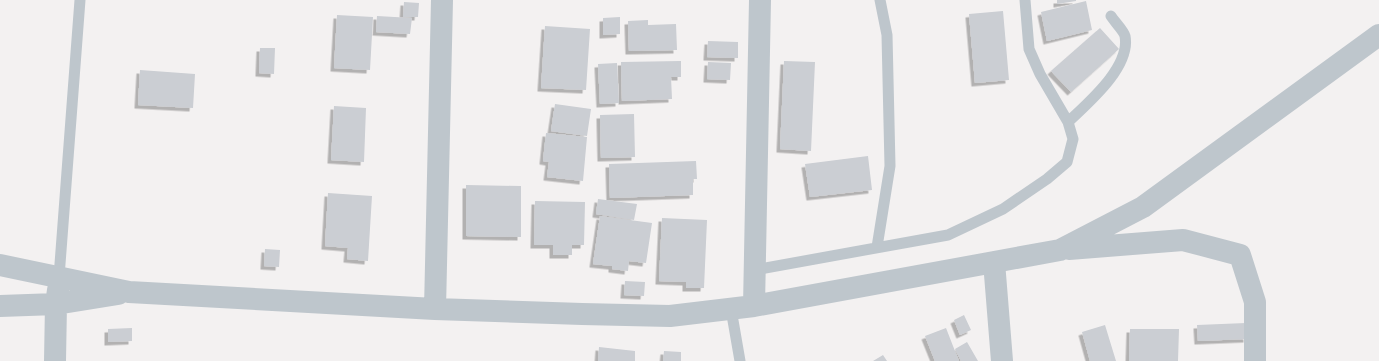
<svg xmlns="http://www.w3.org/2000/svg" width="1379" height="361" font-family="'PT Sans Narrow',sans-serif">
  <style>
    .building { fill: #cbced3; filter: url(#shadow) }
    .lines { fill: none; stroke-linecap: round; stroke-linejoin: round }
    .lane { stroke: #bec6cc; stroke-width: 11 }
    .street { stroke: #bec6cc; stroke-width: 22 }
  </style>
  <defs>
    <filter id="shadow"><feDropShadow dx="-3.5" dy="3.5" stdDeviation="0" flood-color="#0004"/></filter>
  </defs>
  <rect width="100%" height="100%" fill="#f3f1f1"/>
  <path class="building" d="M 1057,0 L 1076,0 L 1076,1 L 1057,4 Z
    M 1086,1 L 1092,30 L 1047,41 L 1041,12 Z
    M 404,2 L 419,3 L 418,17 L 403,17 Z
    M 1003,11 L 1009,80 L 975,83 L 969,14 Z
    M 337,15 L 373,17 L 370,70 L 334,68 Z
    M 377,16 L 412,18 L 410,34 L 376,32 Z
    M 620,17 L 620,34 L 603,35 L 603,18 Z
    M 648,20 L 648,25 L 676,24 L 677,50 L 629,51 L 628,21 Z
    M 545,26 L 590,29 L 586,90 L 541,88 Z
    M 1100,28 L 1119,49 L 1071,92 L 1051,71 Z
    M 708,41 L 738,42 L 738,58 L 707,57 Z
    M 260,48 L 275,48 L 274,74 L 259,73 Z
    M 681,61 L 681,77 L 671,77 L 672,99 L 622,101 L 621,62 Z
    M 784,61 L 815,62 L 811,151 L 780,149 Z
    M 708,62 L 731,63 L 730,80 L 707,79 Z
    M 617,63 L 619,103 L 600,104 L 598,64 Z
    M 140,70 L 195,74 L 193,108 L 138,105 Z
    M 555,104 L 591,109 L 587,136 L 551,131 Z
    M 334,106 L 366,108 L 364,162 L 331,160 Z
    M 634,114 L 635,157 L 601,158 L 600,115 Z
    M 546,133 L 587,137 L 583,181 L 547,177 L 549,162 L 543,161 Z
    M 868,156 L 872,190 L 810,197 L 805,164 Z
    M 696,161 L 697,179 L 693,179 L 693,195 L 610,198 L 609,164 Z
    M 466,185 L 521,186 L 521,237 L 466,236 Z
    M 328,193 L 372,196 L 368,261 L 347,259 L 348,248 L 325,246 Z
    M 598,199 L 637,204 L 634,220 L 596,214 Z
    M 535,201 L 585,202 L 584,245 L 572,245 L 572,255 L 553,255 L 553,245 L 534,245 Z
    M 600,216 L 652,223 L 646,263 L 629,261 L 628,271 L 612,269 L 612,266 L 593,264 Z
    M 662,218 L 707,220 L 704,288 L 686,288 L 686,282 L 659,281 Z
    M 265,249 L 280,250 L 279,267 L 264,266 Z
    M 625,281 L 645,282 L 644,296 L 624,295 Z
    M 964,315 L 971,330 L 960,335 L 954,320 Z
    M 1246,323 L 1247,339 L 1198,341 L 1197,325 Z
    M 1105,325 L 1116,361 L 1090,361 L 1082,332 Z
    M 132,328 L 132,341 L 108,342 L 108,329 Z
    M 946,328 L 953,346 L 959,361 L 935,361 L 925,336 Z
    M 1130,329 L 1179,329 L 1178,361 L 1129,361 Z
    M 967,342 L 978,361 L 961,361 L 955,349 Z
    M 599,347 L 635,351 L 635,361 L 598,361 Z
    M 664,351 L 681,352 L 681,361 L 663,361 Z
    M 883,355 L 887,361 L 873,361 Z"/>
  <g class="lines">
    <path class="lane" d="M 1068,122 C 1088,103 1131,67 1125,36 C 1124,31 1114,21 1111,16
      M 877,247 L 890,166 L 887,35 L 880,0
      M 754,270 L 948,235 L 1003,209 L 1047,179 L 1067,162 L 1073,139 L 1068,122 L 1040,74 L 1029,49 L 1025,0
      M 59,277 L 80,0
      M 731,309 L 740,361"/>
    <path class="street" d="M 1069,249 L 1183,240 L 1240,255 L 1255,302 L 1255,361
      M 994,262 L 1002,361
      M 0,265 L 129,292 L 435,309 L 582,314 L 670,316 L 754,306 L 1060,250 L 1143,207 L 1379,35
      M 0,306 L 56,304 L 118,294
      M 754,306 L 760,0
      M 435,309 L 442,0
      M 55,361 L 56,304 L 58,290"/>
  </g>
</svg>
